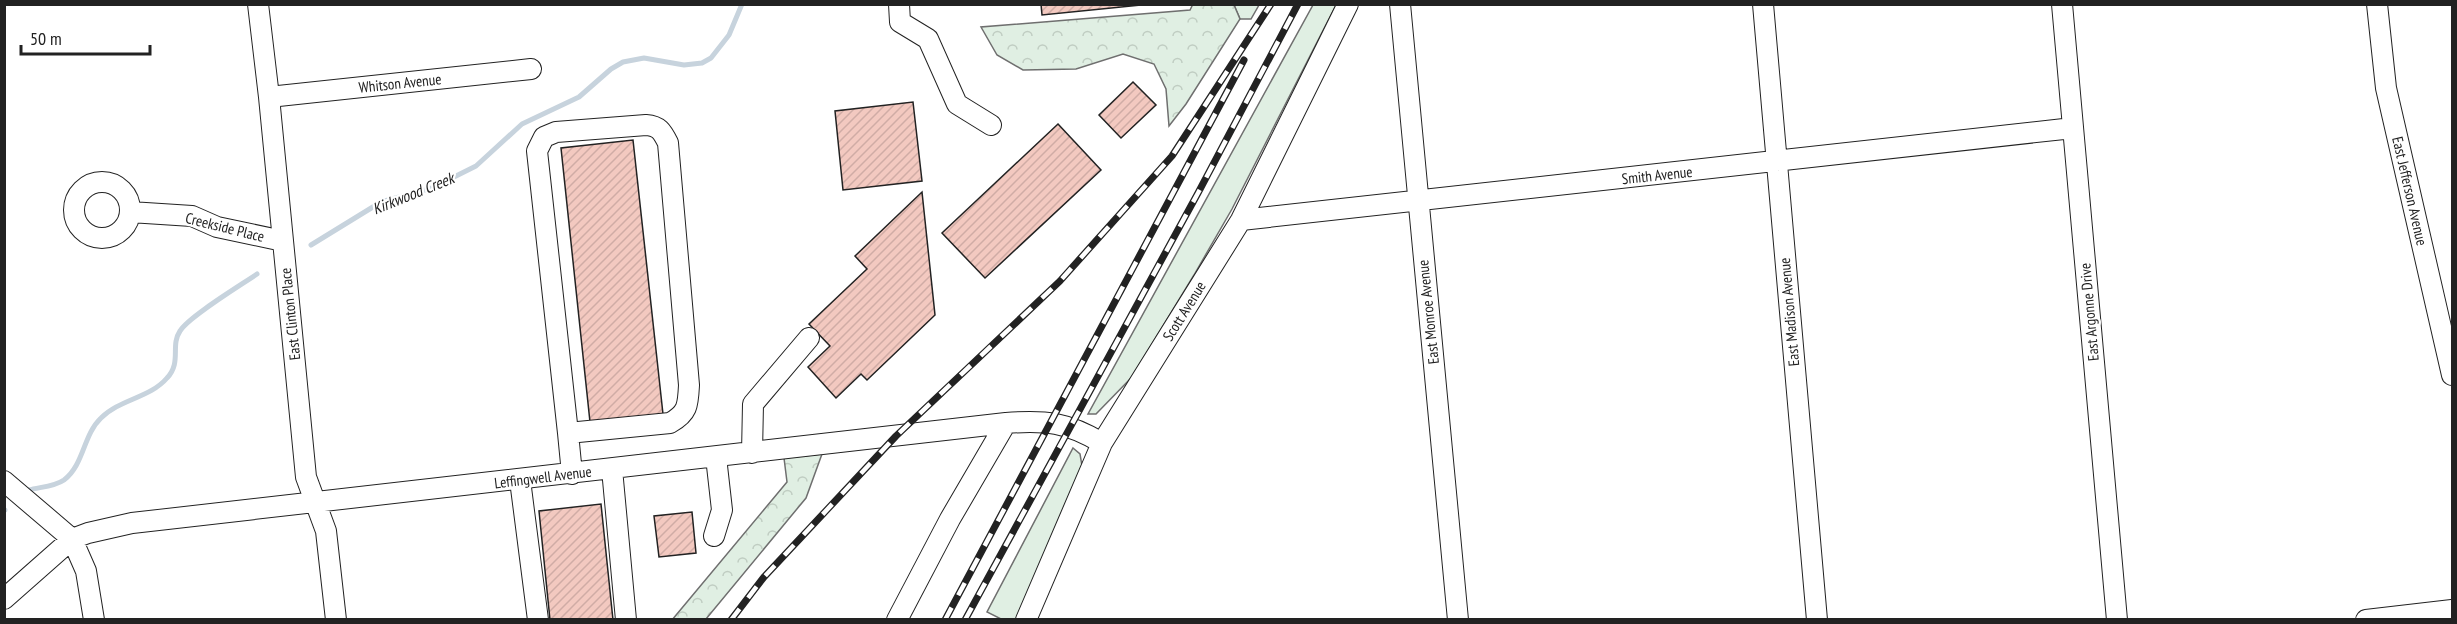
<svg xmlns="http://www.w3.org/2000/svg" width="2457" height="624" font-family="'PT Sans Narrow',sans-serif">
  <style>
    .grass { fill: #e0efe3; stroke: #6f6f6f; stroke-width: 1.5 }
    .forest { fill: url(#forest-crowns); stroke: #6f6f6f; stroke-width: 1.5 }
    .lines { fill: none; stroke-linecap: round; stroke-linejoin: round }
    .stream { stroke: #c7d3dd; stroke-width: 5 }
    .building { fill: url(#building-hatch); stroke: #222; stroke-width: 1.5 }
    .minor-casing { stroke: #222; stroke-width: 22 }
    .minor { stroke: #fff; stroke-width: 20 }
    .rail-casing { stroke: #222; stroke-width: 7 }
    .rail { stroke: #fff; stroke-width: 4.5; stroke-dasharray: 14; stroke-linecap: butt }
    .labels { text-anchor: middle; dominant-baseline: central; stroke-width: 4.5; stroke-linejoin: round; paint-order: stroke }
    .street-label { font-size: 15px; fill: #222; stroke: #fff }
    .water-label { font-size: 16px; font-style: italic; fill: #222; stroke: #fff }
  </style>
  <defs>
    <pattern id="forest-crowns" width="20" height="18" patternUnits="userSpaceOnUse" patternTransform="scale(1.5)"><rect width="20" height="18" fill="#e0efe3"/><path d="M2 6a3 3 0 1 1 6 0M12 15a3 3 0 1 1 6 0" fill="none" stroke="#c0cdc2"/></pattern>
    <pattern id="building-hatch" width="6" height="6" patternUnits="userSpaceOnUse" patternTransform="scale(1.5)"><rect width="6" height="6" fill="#f3c9c0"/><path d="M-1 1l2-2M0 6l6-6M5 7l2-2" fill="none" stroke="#d0aca5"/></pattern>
  </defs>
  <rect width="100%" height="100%" fill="#fff"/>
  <path class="grass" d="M 1234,5 L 1259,5 L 1251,19 L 1240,19 Z
    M 1313,5 L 1336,5 L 1232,209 L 1194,275 L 1132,377 L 1096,414 L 1088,414 Z
    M 1073,448 L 1080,454 L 1082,466 L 1017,619 L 1001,619 L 987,612 Z"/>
  <path class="forest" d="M 1193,4 L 1234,5 L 1240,19 L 1186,104 L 1169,126 L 1166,89 L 1154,64 L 1123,54 L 1076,69 L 1023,70 L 997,55 L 981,27 L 1190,10 Z
    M 822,454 L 806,498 L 706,619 L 672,620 L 787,482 L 784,458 Z"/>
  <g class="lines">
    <path class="stream" d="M 311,245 L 381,202 L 432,188 L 476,166 L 522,124 L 579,97 L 611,69 L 623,62 L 644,58 L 684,65 L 702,63 L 711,58 L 729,35 L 742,4
      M 29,490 C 39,487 54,487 64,480 C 84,465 83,435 101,418 C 120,399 150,398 167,378 C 182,362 170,346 180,331 C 188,317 241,285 257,274
      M 4,510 L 5,510"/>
  </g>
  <path class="building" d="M 1041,4 L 1151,4 L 1042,15 Z
    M 1133,82 L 1156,105 L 1121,138 L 1099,115 Z
    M 913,102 L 922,181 L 843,190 L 835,111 Z
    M 1058,124 L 1101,170 L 985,278 L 942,233 Z
    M 633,140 L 663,414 L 590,422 L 561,148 Z
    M 922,192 L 935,315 L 867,380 L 861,374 L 836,398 L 808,367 L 830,346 L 809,324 L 867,269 L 855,256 Z
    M 601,504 L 613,620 L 550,620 L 539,511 Z
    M 692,512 L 696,553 L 659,557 L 654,516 Z"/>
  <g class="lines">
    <g class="minor-casing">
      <path id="minor" d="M 258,4 L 269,97 L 306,477 L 326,531 L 336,620
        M 899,4 L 900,22 L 928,39 L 957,104 L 991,125
        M 1400,4 L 1458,620
        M 1763,4 L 1817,620
        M 2062,4 L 2117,620
        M 2377,4 L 2386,88 L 2452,375
        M 269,97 L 531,69
        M74 210a28 28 0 1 1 56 0a28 28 0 1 1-56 0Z
        M 130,212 L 192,216 L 217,227 L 283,241
        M 1241,220 L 2073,128
        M 568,433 L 670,423 C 688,413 688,405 689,385 L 668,143 C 662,131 659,126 646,125 L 556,132 L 544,137 L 537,151 L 568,433 L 572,474
        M 752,453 L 753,404 L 809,338
        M 612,469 L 626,620
        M 520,480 L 538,620
        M 4,481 L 72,539 L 86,571 L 94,620
        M 714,536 L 722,510 L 716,457
        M 4,599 L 72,539 L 88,533 L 132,523 L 1006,423 C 1046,420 1067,422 1102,443
        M 897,620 L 950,519 L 1006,423
        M 1026,620 L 1102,443 L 1241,220 L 1348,4
        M 2366,620 L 2452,610"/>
    </g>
    <use href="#minor" class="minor"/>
    <g class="rail-casing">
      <path id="rail" d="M 731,620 L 764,577 L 896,436 L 1060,281 L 1172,156 L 1271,4
        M 945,620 L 1244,60
        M 965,620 L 1198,193 L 1298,4"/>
    </g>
    <use href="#rail" class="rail"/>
  </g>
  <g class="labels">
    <g class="street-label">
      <text transform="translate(400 83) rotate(-6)">Whitson Avenue</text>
      <text transform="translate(1657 175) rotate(-6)">Smith Avenue</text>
      <text transform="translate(2410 191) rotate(77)">East Jefferson Avenue</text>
      <text transform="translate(225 227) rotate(14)">Creekside Place</text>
      <text transform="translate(1184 311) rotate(-58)">Scott Avenue</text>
      <text transform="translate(1428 312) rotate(-96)">East Monroe Avenue</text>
      <text transform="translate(1789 312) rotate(-95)">East Madison Avenue</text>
      <text transform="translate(2089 312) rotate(-95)">East Argonne Drive</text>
      <text transform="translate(290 314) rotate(-96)">East Clinton Place</text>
      <text transform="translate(543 477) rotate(-7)">Leffingwell Avenue</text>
    </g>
    <g class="water-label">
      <text transform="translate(413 193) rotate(-22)">Kirkwood Creek</text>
    </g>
  </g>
  <rect width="2457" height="624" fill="none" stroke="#222222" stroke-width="12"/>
  <path d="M21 45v9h129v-9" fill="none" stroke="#222222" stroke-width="3"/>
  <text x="30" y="45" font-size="18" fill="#222222" stroke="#ffffff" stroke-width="4.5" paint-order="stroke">50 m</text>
</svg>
